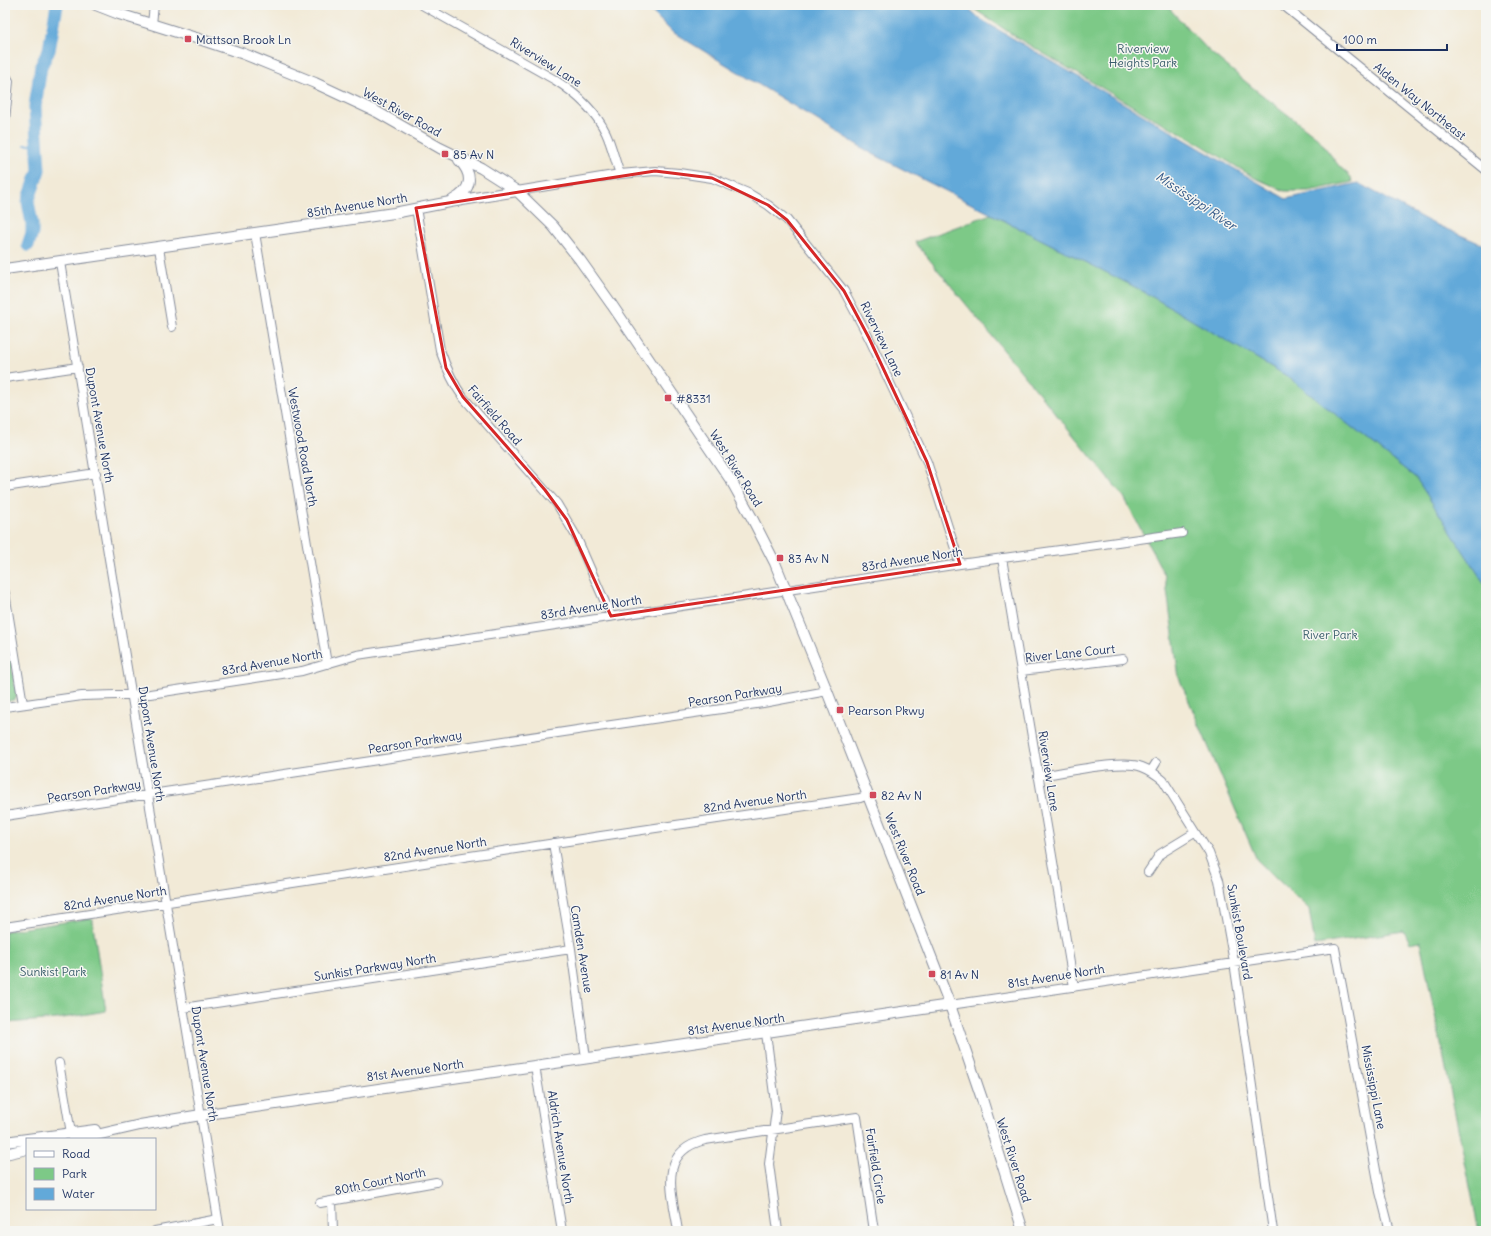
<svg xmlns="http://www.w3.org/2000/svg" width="1491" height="1236" font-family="Delius,sans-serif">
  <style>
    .green { fill: #7dc987; stroke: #4c7c72 }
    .water { fill: #62a9d9; stroke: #3e6c9c }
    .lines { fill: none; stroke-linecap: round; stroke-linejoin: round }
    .stream { stroke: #62a9d9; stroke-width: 2 }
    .river { stroke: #62a9d9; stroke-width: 13 }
    .minor-casing { stroke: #868c9a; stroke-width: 10 }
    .tertiary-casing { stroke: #868c9a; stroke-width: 12 }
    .minor { stroke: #fff; stroke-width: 8 }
    .tertiary { stroke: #fff; stroke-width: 10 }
    .marked { fill: none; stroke: #d62828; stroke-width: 3; stroke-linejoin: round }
    .poi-dot { fill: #d1495b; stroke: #f6f6f2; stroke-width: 1.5 }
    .labels { text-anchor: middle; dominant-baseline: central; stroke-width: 3; stroke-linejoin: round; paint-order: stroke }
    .poi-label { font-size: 12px; fill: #1b2f5e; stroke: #f6f6f2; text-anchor: start }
    .park-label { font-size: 12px; fill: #385d6a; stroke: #f6f6f2 }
    .street-label { font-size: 12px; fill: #1b2f5e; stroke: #f6f6f2 }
    .water-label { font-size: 13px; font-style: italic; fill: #345a89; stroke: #f6f6f2 }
  </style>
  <rect width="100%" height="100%" fill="#f6f6f2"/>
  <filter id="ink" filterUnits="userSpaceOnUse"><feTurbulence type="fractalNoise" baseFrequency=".025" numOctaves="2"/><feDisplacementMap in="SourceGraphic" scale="8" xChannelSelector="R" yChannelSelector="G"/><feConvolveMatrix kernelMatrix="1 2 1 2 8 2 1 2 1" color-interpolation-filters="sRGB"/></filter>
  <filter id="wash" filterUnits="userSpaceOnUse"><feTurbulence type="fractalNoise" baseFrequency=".012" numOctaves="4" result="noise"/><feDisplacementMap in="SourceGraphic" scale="16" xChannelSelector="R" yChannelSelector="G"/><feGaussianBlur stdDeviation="0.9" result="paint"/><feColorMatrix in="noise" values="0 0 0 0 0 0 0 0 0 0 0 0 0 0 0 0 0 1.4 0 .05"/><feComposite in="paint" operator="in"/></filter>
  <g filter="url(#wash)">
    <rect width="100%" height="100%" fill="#f2ead7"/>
    <path class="green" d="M 968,5 L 1166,5 L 1209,51 L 1252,87 L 1318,138 L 1339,166 L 1351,177 L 1352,182 L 1309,191 L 1285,191 L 1255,178 L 1185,135 L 1146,114 L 1019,39 Z
      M 991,214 L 1139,289 L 1287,376 L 1416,478 L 1486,586 L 1486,1231 L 1479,1231 L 1420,941 L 1410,943 L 1404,931 L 1315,945 L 1309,909 L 1257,860 L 1179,678 L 1165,576 L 1124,497 L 915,242 Z
      M 5,629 L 17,697 L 13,700 L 5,702 Z
      M 92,918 L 106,1011 L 57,1019 L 7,1023 L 5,1015 L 5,931 Z"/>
    <path class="water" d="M 645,5 L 965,5 L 980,19 L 1286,199 L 1358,183 L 1430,222 L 1486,246 L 1486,586 L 1416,478 L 1287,376 L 1139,289 L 871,153 L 671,31 Z"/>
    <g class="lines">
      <path class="stream" d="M 25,145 L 36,145"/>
      <path class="river" d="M 28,245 L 32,233 L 32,223 L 28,202 L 39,170 L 35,107 L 41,66 L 49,50 L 57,5"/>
    </g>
  </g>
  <g filter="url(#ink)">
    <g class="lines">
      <g class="minor-casing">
        <path id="minor" d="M 422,5 L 555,80 C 577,94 595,110 606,133 C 612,146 615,161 620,174
          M 1283,5 L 1486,170
          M 152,24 L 154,5
          M 5,74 L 9,81 L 5,120
          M 517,191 L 620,174 L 655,171 L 679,173 L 712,178 L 748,193 L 768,205 L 787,220 L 844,291 L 869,338 L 927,462 L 960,564
          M 416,208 L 440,350 C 446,367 452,382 463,397 L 557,504 L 576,536 L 611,616
          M 255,233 L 327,664
          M 159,248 L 172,327
          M 60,262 L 220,1231
          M 5,378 L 78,367
          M 5,487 L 96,473
          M 1002,558 L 1074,987
          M 5,593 L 23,704
          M 1021,671 L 1123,659
          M 5,707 L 82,696 L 150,694 L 302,671 L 357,655 L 960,564 L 1182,533
          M 1151,771 L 1156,763
          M 1038,776 C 1063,773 1121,759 1142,767 C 1150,770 1157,775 1163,780 L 1209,853 L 1219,880 L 1234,962 L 1273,1231
          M 5,816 L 584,729 L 763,703 L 827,691
          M 553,843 L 571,949 L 586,1058
          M 1148,872 L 1160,854 L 1196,832
          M 5,927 L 601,836 L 860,798 L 868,795
          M 950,1005 L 1335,948 L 1380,1192 L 1390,1231
          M 183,1008 L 571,949
          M 766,1033 L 776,1110 L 769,1164 L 778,1231
          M 59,1063 L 72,1139
          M 535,1066 L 562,1231
          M 332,1201 L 333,1231
          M 320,1203 L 436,1182
          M 155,1231 L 218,1219
          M 678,1231 C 673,1195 656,1152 705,1140 L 857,1117 L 874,1231"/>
      </g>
      <g class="tertiary-casing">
        <path id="tertiary" d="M 96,5 L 119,14 L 199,39 L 244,54 L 315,83 L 377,112 L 440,148 L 481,168 L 517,191 L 553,226 L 580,260 L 612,305 L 732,482 L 752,518 L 775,563 L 827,691 L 950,1005 L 982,1099 L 1023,1231
          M 453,200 C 472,190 474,175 459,160
          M 5,269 L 394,213 L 450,202 L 517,191
          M 79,1139 L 140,1125 L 201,1115 L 950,1005
          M 5,1142 L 95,1130
          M 5,1154 L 27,1149"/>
      </g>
      <use href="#minor" class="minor"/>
      <use href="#tertiary" class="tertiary"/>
    </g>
  </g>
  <path class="marked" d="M 655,171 L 712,178 L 768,205 L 787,220 L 844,291 L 869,338 L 927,462 L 960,564 L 611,616 L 567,520 L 545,490 L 463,397 L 446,368 L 416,208 Z"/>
  <g class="poi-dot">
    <rect x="184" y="35" width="8" height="8" rx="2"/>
    <rect x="441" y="150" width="8" height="8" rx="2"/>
    <rect x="664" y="394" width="8" height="8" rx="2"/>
    <rect x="776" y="554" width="8" height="8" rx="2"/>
    <rect x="836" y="706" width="8" height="8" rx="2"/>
    <rect x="869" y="791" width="8" height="8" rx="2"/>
    <rect x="928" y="970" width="8" height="8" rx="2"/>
  </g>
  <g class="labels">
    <g class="poi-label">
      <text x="196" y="39">Mattson Brook Ln</text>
      <text x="453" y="154">85 Av N</text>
      <text x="676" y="398">#8331</text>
      <text x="788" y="558">83 Av N</text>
      <text x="848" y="710">Pearson Pkwy</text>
      <text x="881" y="795">82 Av N</text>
      <text x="940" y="974">81 Av N</text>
    </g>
    <g class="park-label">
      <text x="1143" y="48">Riverview<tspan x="1143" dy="14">Heights Park</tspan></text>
      <text x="1330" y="634">River Park</text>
      <text x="53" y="971">Sunkist Park</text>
    </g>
    <g class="street-label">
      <text transform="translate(546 62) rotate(32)">Riverview Lane</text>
      <text transform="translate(1420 101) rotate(39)">Alden Way Northeast</text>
      <text transform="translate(402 112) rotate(29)">West River Road</text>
      <text transform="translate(357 205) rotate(-9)">85th Avenue North</text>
      <text transform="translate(882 339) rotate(64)">Riverview Lane</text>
      <text transform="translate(495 415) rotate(49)">Fairfield Road</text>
      <text transform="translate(100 425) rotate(80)">Dupont Avenue North</text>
      <text transform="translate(303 447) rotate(80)">Westwood Road North</text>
      <text transform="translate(736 468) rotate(58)">West River Road</text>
      <text transform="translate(912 559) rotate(-9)">83rd Avenue North</text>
      <text transform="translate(591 607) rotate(-9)">83rd Avenue North</text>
      <text transform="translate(1070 653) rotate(-6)">River Lane Court</text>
      <text transform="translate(272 662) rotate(-10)">83rd Avenue North</text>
      <text transform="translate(735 695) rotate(-9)">Pearson Parkway</text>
      <text transform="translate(415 742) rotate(-9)">Pearson Parkway</text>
      <text transform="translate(152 744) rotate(81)">Dupont Avenue North</text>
      <text transform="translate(1049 771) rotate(81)">Riverview Lane</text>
      <text transform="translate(94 791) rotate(-9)">Pearson Parkway</text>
      <text transform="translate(755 801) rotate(-8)">82nd Avenue North</text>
      <text transform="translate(435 849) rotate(-9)">82nd Avenue North</text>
      <text transform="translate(905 854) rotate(68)">West River Road</text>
      <text transform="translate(115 898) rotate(-9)">82nd Avenue North</text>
      <text transform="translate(1240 932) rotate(80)">Sunkist Boulevard</text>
      <text transform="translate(582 949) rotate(81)">Camden Avenue</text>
      <text transform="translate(375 967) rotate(-9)">Sunkist Parkway North</text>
      <text transform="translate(1056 976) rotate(-9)">81st Avenue North</text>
      <text transform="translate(736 1024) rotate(-8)">81st Avenue North</text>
      <text transform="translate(205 1064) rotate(81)">Dupont Avenue North</text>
      <text transform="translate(415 1070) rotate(-8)">81st Avenue North</text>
      <text transform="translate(1374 1087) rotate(79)">Mississippi Lane</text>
      <text transform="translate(561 1147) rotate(81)">Aldrich Avenue North</text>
      <text transform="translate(1014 1160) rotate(72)">West River Road</text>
      <text transform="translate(876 1166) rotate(81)">Fairfield Circle</text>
      <text transform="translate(380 1181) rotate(-12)">80th Court North</text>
    </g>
    <g class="water-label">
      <text transform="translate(1196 201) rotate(34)">Mississippi River</text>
    </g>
  </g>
  <rect width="1491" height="1236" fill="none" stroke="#f6f6f2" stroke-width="20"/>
  <rect x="26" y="1138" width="130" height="72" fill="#f6f6f2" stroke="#9ea6b7"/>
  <rect x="34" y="1151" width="20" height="6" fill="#ffffff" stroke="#9ea6b7"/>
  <text x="62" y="1158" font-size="12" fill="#1b2f5e">Road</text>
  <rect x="34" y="1168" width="20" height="12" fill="#7dc987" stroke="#9ea6b7"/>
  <text x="62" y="1178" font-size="12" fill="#1b2f5e">Park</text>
  <rect x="34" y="1188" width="20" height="12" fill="#62a9d9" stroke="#9ea6b7"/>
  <text x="62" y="1198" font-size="12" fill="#1b2f5e">Water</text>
  <path d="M1337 44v6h110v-6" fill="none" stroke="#1b2f5e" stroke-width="2"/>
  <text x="1343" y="44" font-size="12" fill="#1b2f5e" stroke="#f6f6f2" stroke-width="3" paint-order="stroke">100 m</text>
</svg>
